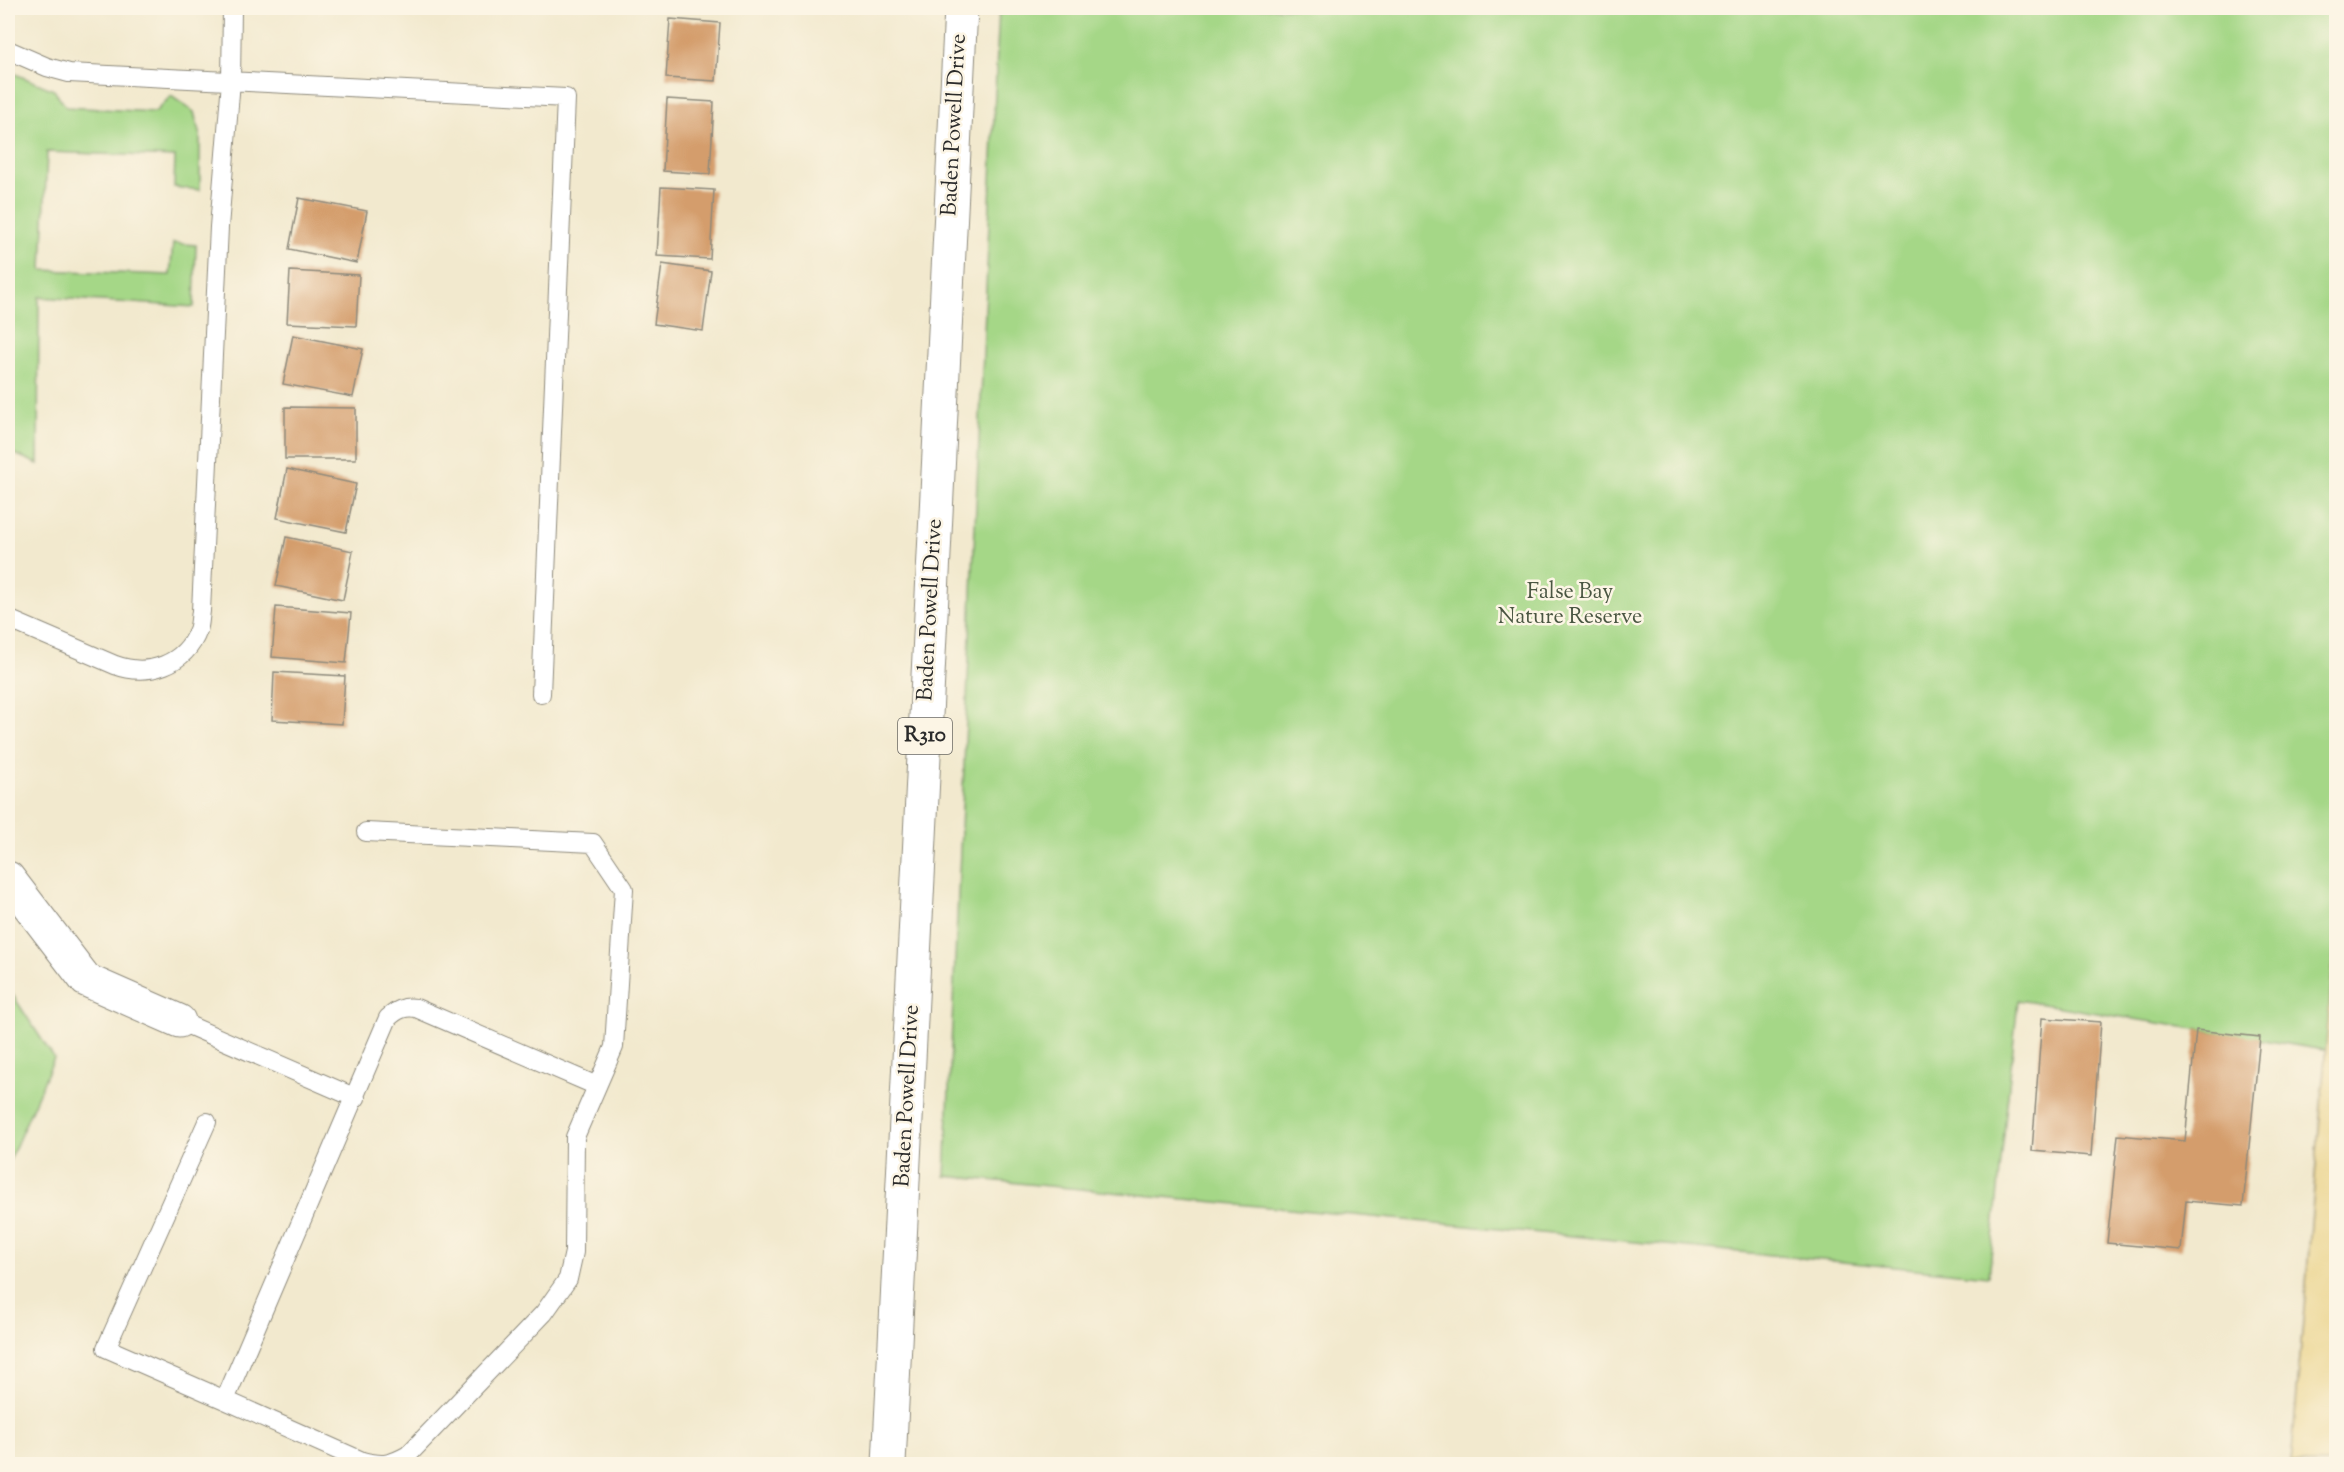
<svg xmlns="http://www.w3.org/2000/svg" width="2344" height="1472" font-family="'Sorts Mill Goudy',serif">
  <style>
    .green { fill: #a5d787; stroke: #688159; stroke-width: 1.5 }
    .sand { fill: #eeda9e; stroke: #8c8264; stroke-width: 1.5 }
    .building { fill: #d49d6c }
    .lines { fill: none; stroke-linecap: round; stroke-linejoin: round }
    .lane-casing { stroke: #8e8a7c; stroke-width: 20 }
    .street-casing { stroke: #8e8a7c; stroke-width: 35 }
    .primary-casing { stroke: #8e8a7c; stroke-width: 35 }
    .lane { stroke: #fff; stroke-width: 18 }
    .street { stroke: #fff; stroke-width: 33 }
    .primary { stroke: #fff; stroke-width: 33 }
    .labels { text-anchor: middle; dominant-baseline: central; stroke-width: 5; stroke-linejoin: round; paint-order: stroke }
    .shield { fill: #fcf5e5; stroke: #6a6863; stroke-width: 1.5 }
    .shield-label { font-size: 21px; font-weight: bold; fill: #2b2b2b }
    .street-label { font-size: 22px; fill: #2b2b2b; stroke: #fcf5e5 }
    .park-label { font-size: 22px; fill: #4a5642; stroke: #fcf5e5 }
  </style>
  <rect width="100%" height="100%" fill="#fcf5e5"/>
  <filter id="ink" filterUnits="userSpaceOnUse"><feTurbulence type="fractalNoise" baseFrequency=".0167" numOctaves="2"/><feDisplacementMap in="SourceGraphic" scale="12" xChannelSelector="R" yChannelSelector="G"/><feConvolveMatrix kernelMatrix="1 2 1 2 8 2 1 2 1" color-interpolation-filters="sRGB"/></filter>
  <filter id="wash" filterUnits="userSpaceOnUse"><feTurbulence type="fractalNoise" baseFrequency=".008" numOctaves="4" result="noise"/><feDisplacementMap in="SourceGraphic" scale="24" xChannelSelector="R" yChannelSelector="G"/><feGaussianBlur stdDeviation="1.35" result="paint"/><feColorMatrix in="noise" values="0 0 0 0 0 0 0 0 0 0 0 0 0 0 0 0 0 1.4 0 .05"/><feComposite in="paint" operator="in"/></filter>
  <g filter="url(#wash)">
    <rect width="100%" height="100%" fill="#f2e9ce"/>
    <path class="green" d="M 999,8 L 2336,8 L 2336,1052 L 2018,1000 L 1989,1276 L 945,1176 Z
      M 8,71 L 54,90 L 66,107 L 155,112 L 171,96 L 194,112 L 200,136 L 200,190 L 174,187 L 175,157 L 47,152 L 42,270 L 170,275 L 173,243 L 196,245 L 194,307 L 39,297 L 38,464 L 8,451 Z
      M 8,988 L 54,1058 L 8,1164 Z"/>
    <path class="sand" d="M 2336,925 L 2336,1464 L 2291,1464 Z"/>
    <g id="blocks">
      <path class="building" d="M 670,19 L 720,23 L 716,81 L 666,78 Z
        M 667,99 L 714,102 L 710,174 L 663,171 Z
        M 661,187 L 714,190 L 710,259 L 657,256 Z
        M 299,198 L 367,211 L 357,263 L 289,249 Z
        M 662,264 L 711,271 L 703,331 L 654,324 Z
        M 290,271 L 359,275 L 356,326 L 287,323 Z
        M 293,335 L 363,349 L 353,397 L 283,384 Z
        M 285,407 L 356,408 L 356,459 L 285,459 Z
        M 287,469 L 356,484 L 346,532 L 277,518 Z
        M 286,537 L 353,551 L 343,600 L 276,586 Z
        M 276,607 L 351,613 L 346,663 L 272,657 Z
        M 274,672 L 345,676 L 342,724 L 272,720 Z
        M 2042,1018 L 2101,1022 L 2091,1156 L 2032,1151 Z
        M 2196,1030 L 2260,1037 L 2243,1206 L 2186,1201 L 2181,1250 L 2107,1243 L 2118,1135 L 2185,1141 Z"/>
    </g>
  </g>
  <g filter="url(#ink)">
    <use href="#blocks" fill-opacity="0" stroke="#8e8a7c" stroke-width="1.5"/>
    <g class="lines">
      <g class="lane-casing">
        <path id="lane" d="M 8,50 L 47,67 L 69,73 L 566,98 L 541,694
          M 8,619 L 115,665 C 148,677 185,665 198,630 C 200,625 200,617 201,611 L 219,227 L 231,81 L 232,8
          M 366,832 L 593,843 L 624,889 L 614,1047 L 575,1137 L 574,1252 L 568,1279 L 544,1313 L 408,1455 C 390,1465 383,1466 362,1461 L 225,1400 L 388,1018 C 397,1010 404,1006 416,1008 L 597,1086
          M 179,1021 L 356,1098
          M 207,1122 L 106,1348 L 225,1400"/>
      </g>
      <g class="street-casing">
        <path id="street" d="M 8,878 L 86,980 L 179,1021"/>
      </g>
      <g class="primary-casing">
        <path id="primary" d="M 889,1464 L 961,8"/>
      </g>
      <use href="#lane" class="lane"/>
      <use href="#street" class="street"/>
      <use href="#primary" class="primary"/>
    </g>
  </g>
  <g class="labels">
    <rect class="shield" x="898" y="718" width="54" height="36" rx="4.5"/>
    <g class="shield-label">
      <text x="925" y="736">R310</text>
    </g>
    <g class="street-label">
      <text transform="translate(955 125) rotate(-87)">Baden Powell Drive</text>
      <text transform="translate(931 610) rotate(-87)">Baden Powell Drive</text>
      <text transform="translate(908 1096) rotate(-87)">Baden Powell Drive</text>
    </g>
    <g class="park-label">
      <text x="1570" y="593">False Bay<tspan x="1570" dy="25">Nature Reserve</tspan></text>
    </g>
  </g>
  <rect width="2344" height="1472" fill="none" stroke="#fcf5e5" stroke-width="30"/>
</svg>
